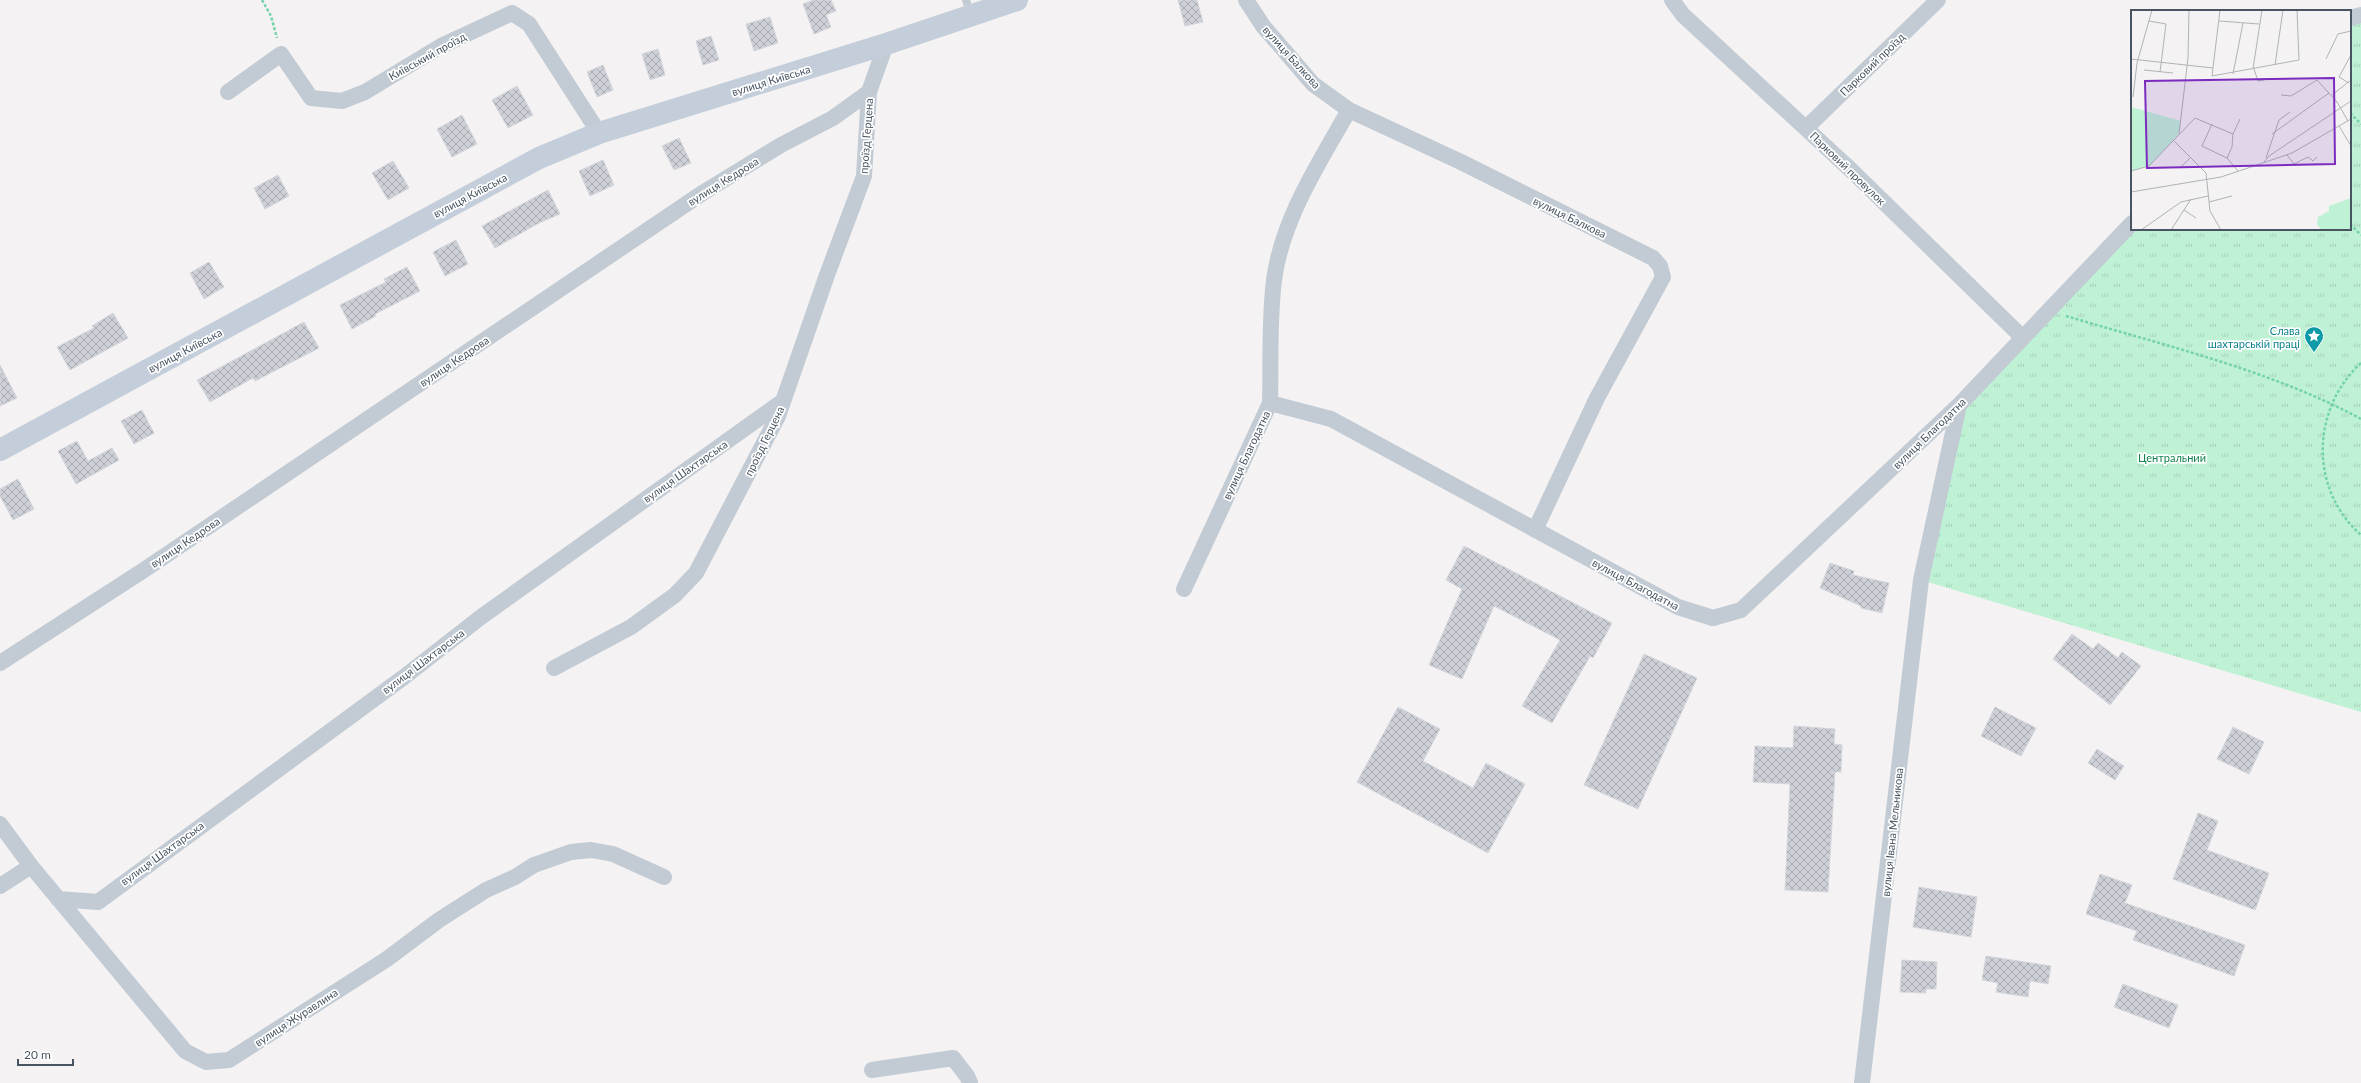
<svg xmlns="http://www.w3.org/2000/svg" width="2361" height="1083" font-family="Lato,sans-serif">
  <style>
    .park { fill: url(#park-tufts) }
    .building { fill: url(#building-cross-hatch); stroke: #d5d7dd }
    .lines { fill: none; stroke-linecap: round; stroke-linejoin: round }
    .path { stroke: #75d3a9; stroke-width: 2.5; stroke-dasharray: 3 2; stroke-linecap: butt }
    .service { stroke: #c2cbd4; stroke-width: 8 }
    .minor { stroke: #c2cbd4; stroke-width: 16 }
    .secondary { stroke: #c4cedb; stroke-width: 22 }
    .labels { text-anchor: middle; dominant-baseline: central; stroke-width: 3.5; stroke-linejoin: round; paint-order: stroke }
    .street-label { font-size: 11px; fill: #485461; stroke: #fff }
    .culture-label { font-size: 11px; fill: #0d838f; stroke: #fff; text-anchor: end }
    .park-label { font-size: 11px; fill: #12824f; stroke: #fff }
    .inset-road { fill: none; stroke: #afb3b8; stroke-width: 1 }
    .view { fill: #7b2cbf; fill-opacity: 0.15; stroke: #7b2cbf; stroke-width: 2 }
    .inset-edge { fill: none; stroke: #485461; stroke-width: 2 }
  </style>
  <defs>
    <pattern id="park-tufts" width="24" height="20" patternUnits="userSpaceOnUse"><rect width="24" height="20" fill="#bff2d5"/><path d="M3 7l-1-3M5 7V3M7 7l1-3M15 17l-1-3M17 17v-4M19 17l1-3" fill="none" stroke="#a6d1b9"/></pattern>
    <pattern id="building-cross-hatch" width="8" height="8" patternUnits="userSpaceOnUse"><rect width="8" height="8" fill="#cdd0d6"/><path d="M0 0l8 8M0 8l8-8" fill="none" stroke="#a8abb1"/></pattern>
  </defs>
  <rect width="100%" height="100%" fill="#f4f2f2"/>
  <path class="park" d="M 2361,15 L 2361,712 L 1921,580 L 1959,405 L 2132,229 L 2350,229 L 2350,18 Z"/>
  <path class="building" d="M 813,0 L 831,0 L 836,11 L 826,15 L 831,27 L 814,34 L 803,4 Z
    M 1178,0 L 1197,0 L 1203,22 L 1185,26 Z
    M 770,17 L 778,43 L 754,51 L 746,24 Z
    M 711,36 L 719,60 L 703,65 L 696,41 Z
    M 658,49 L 665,75 L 650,80 L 642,54 Z
    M 603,65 L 613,90 L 597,97 L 587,72 Z
    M 517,86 L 533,115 L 508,128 L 492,100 Z
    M 462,115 L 477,144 L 452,157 L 437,129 Z
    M 679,138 L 691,163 L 674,170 L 662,146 Z
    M 603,160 L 614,185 L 590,196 L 579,171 Z
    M 393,161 L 409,188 L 388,200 L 372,173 Z
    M 278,175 L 289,196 L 265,209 L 254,188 Z
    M 548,190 L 560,214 L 539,223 L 495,248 L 482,226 Z
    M 456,240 L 468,264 L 445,276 L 433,252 Z
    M 209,262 L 224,287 L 204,299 L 190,273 Z
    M 407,267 L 420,291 L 375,314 L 376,316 L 352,329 L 340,305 L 386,282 L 384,279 Z
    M 113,313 L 128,338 L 70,370 L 57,347 L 94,328 L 92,326 Z
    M 304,322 L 319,348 L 255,381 L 253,378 L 210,402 L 197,380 Z
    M 0,365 L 17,398 L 0,406 Z
    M 142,410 L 154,433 L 134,444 L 121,421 Z
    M 77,441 L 88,461 L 112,448 L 119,460 L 76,484 L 58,451 Z
    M 18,479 L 34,509 L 13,520 L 0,496 L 0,489 Z
    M 1464,546 L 1612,623 L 1593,658 L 1590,656 L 1552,723 L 1522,706 L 1560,640 L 1494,606 L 1462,679 L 1429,665 L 1462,589 L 1446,580 Z
    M 1830,563 L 1854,571 L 1853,575 L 1889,583 L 1882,613 L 1861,608 L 1861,606 L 1820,588 Z
    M 2072,634 L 2093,649 L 2098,643 L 2118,658 L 2122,652 L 2141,666 L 2110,705 L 2053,659 Z
    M 1644,654 L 1697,678 L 1638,809 L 1584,785 Z
    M 1398,707 L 1440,729 L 1423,761 L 1473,788 L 1486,763 L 1525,784 L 1488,853 L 1357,782 Z
    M 1995,707 L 2036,728 L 2021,756 L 1981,736 Z
    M 1794,726 L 1835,729 L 1834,744 L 1842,745 L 1841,772 L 1835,772 L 1828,892 L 1785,890 L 1790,784 L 1753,782 L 1755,746 L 1793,748 Z
    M 2233,727 L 2264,742 L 2249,774 L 2217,759 Z
    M 2097,749 L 2124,766 L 2115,780 L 2088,763 Z
    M 2198,813 L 2218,821 L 2207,850 L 2269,873 L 2255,910 L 2173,879 Z
    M 2100,874 L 2132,885 L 2125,903 L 2245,945 L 2234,976 L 2133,940 L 2137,931 L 2086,914 Z
    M 1919,887 L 1977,897 L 1971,937 L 1913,927 Z
    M 1986,956 L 2051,966 L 2048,984 L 2030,981 L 2028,997 L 1996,992 L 1998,983 L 1982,980 Z
    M 1902,960 L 1937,962 L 1936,989 L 1926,989 L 1926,993 L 1900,992 Z
    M 2123,984 L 2178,1005 L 2169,1028 L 2114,1007 Z"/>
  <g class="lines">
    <path class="path" d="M 262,0 L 271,16 L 277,38
      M 2350,113 L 2361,124
      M 2350,224 L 2361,235
      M 2066,316 C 2163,345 2273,371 2361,419
      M 2361,363 C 2311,409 2309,489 2361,535"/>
    <path class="service" d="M 966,0 L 971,15"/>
    <path class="minor" d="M 1246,0 L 1263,26 L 1313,84 L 1349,110 L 1461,162 L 1653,258 L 1660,266 L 1663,277 L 1597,398 L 1535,530
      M 1672,0 L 1683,15 L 1852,171 L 2023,338
      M 2350,18 L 2361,15
      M 228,92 L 281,54 L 311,98 L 342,101 L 365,92 L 441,46 L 512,13 L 529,24 L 599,133
      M 1806,128 L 1938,0
      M 1270,403 C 1271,362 1269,320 1274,280 C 1282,219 1319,163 1349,110
      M 1184,589 L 1270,403 L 1331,419 L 1678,607 L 1713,618 L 1741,610 L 1959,405 L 2132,223
      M 0,663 L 144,570 L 704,192 L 781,145 L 833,118 L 869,92 L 886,44
      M 554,668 L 631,627 L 675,595 L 696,573 L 778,416 L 827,275 L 864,176 L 869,92
      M 0,824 L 31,866 L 185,1051 L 206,1062 L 229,1060 L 387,959 L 439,920 L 486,890 L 515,877 L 534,865 L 571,852 L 591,850 L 613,854 L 664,877
      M 0,886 L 31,866
      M 58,899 L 98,902 L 404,677 L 481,617 L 783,401
      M 872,1070 L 953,1058 L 967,1076 L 970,1083
      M 1862,1083 L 1921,580 L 1959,405"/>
    <path class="secondary" d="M 0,450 L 539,158 L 599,133 L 886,44 L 1017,0"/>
  </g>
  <defs>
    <g id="sight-pin" transform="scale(1)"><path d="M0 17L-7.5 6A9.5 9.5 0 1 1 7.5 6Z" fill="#0f9aa8" stroke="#fff"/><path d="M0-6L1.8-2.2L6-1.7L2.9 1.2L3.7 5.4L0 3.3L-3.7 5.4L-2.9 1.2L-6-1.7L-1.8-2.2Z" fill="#fff"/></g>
  </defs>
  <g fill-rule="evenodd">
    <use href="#sight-pin" x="2314" y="336"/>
  </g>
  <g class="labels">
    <g class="street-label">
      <text transform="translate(427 56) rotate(-29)">Київський проїзд</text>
      <text transform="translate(1292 57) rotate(48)">вулиця Балкова</text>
      <text transform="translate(1872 64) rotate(-44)">Парковий проїзд</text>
      <text transform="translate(771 80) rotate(-17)">вулиця Київська</text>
      <text transform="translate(866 136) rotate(-86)">проїзд Герцена</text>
      <text transform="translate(1848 168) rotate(44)">Парковий провулок</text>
      <text transform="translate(723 181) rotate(-32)">вулиця Кедрова</text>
      <text transform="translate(470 195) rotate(-28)">вулиця Київська</text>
      <text transform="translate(1570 217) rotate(26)">вулиця Балкова</text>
      <text transform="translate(185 350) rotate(-28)">вулиця Київська</text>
      <text transform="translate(454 361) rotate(-34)">вулиця Кедрова</text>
      <text transform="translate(1929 433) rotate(-44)">вулиця Благодатна</text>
      <text transform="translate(764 441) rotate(-64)">проїзд Герцена</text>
      <text transform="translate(1246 455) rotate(-65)">вулиця Благодатна</text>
      <text transform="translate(685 471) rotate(-35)">вулиця Шахтарська</text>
      <text transform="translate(185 542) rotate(-34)">вулиця Кедрова</text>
      <text transform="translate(1636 584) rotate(28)">вулиця Благодатна</text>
      <text transform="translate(423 661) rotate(-37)">вулиця Шахтарська</text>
      <text transform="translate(1892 832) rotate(-84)">вулиця Івана Мельникова</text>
      <text transform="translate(162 853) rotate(-36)">вулиця Шахтарська</text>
      <text transform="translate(296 1017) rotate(-33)">вулиця Журавлина</text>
    </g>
    <g class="culture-label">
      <text x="2300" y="330">Слава<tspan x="2300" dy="13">шахтарській праці</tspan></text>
    </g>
    <g class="park-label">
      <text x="2172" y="457">Центральний</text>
    </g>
  </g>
  <g transform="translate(2131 10)">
    <rect width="220" height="220" fill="#f4f2f2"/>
    <path d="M 220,188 L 220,220 L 190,220 L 186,214 L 187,207 L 198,201 L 198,196 Z" fill="#bff2d5"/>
    <path d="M 0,97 L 50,111 L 47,125 L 18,156 L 0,161 Z" fill="#bff2d5"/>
    <path class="inset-road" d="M 89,0 L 81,66 L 168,50 L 166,0M 18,11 L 35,14 L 29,62M 88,11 L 128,14M 0,49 L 82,58M 195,49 L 207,24 L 220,21M 144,55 L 152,0M 122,59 L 131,0M 123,59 L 127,71 L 133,70M 13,60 L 42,63M 102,64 L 112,13M 218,73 L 208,67 L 220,45M 150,85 L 160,86 L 186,70 L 206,92 L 217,111M 201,85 L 220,70M 2,87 L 6,53 L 21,0M 81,114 L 71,136 L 96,148 L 107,161M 208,116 L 220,136M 48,124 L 57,48 L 58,0M 141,124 L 198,83M 42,130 L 75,163 L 79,201 L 90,220M 156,145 L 163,154 L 177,147 L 182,151 L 186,147M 96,148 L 101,137 L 102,124M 135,148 L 148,110 L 159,102M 133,152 L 138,146 L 220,91M 49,158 L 60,147M 0,161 L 18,156 L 64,108 L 102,124 L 109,109M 0,182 L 90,167 L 111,160 L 161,143 L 220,109M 78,192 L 101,186M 53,200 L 65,208M 10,220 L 50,192 L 77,186M 40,220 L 60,189"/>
    <path class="view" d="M 203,68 L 204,154 L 16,158 L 14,71 Z"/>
    <rect width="220" height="220" class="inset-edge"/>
  </g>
  <path d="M18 1059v6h55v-6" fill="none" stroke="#485461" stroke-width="2"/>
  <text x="24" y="1059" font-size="12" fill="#485461" stroke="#ffffff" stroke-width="3" paint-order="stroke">20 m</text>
</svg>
